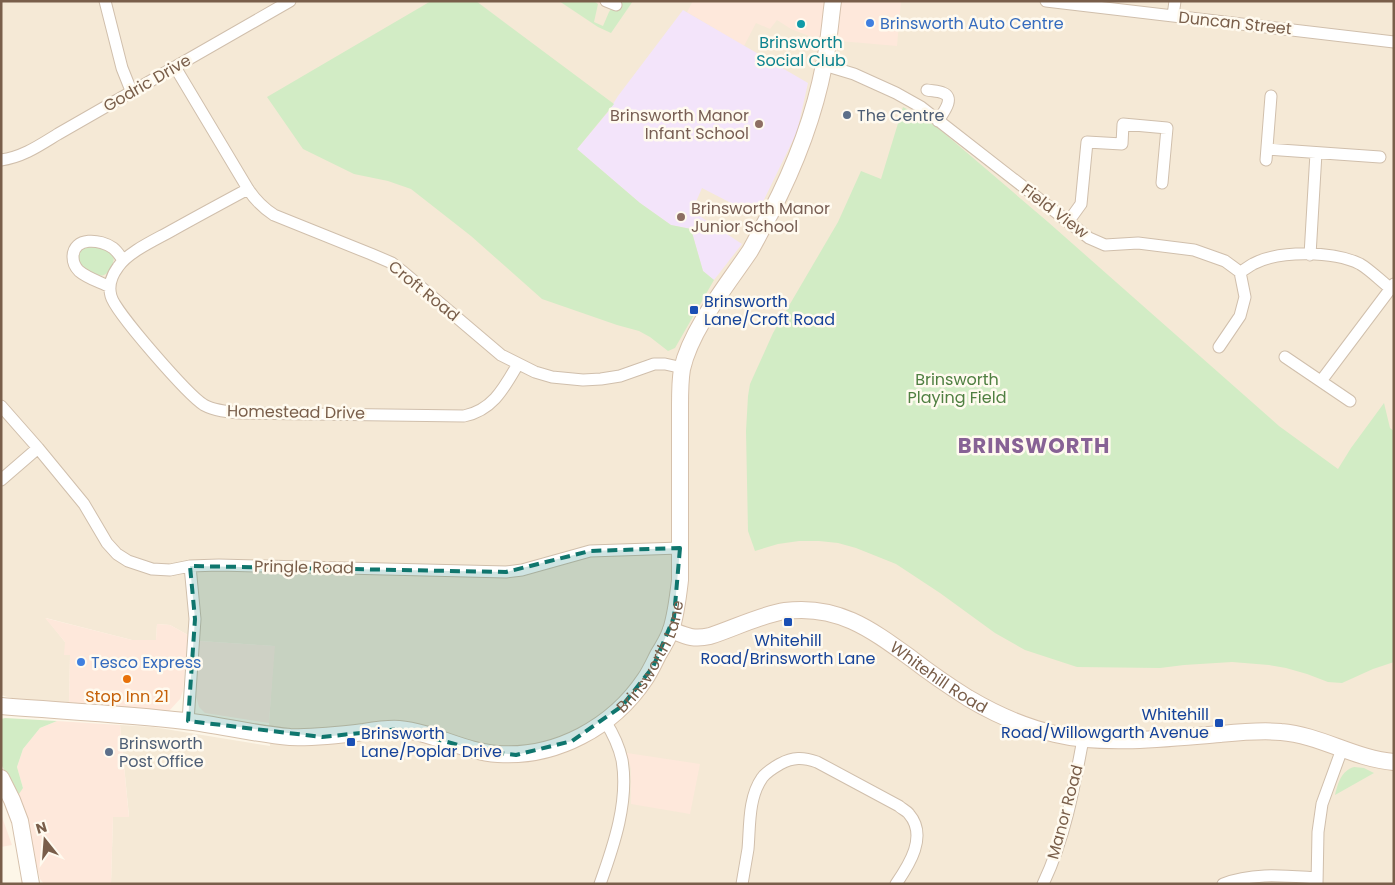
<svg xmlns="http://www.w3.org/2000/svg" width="1395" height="885" font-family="Poppins,sans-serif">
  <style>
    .residential { fill: #f5e9d6 }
    .commercial { fill: #fee8db }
    .education { fill: #f3e4fa }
    .green { fill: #d2ecc5 }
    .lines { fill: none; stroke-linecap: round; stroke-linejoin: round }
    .street-casing { stroke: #d0bfac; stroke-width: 13 }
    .secondary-casing { stroke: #d6c1ac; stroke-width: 18 }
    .street { stroke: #fff; stroke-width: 11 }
    .secondary { stroke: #fff; stroke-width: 16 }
    .marked { fill: #0f766e; fill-opacity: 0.2; stroke: #0f766e; stroke-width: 4; stroke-dasharray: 10 6; stroke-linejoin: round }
    .shop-dot { fill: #3f7fe0; stroke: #fffaef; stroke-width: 2 }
    .culture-dot { fill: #0f9aa8; stroke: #fffaef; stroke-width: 2 }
    .service-dot { fill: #5c6f8a; stroke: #fffaef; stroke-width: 2 }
    .education-dot { fill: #8d6e63; stroke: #fffaef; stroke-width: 2 }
    .transit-dot { fill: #1a4fb4; stroke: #fffaef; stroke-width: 2 }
    .food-dot { fill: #e8710a; stroke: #fffaef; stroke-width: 2 }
    .labels { text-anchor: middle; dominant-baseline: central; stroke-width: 5; stroke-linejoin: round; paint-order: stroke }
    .shop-label { font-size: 16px; fill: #366cbe; stroke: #fffaef; text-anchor: start }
    .street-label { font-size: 16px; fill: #795e4a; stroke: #fffaef }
    .culture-label { font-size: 16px; fill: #0d838f; stroke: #fffaef }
    .education-label { font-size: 16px; fill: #785e54; stroke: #fffaef; text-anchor: end }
    .service-label { font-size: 16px; fill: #4e5e75; stroke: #fffaef; text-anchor: start }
    .transit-label { font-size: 16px; fill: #164399; stroke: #fffaef; text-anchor: start }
    .park-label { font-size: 16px; fill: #4f7f41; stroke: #fffaef }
    .food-label { font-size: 16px; fill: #c56008; stroke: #fffaef }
    .district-label { font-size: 21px; font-weight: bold; letter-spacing: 1px; fill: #876295; stroke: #fffaef }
  </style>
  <rect width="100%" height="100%" fill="#fdf6e8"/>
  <path class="residential" d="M 1,1 L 1394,1 L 1394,884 L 111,884 L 113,817 L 129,816 L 120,725 L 153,727 L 270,746 L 269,723 L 274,646 L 200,641 L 188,635 L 170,625 L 157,624 L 156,640 L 132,640 L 46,618 L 65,642 L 70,655 L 69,706 L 15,699 L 1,695 Z"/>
  <path class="commercial" d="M 693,1 L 901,1 L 897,46 L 817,39 L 791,29 L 777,20 L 770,29 L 756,23 L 744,46 L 687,12 Z
    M 45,618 L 132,640 L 156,640 L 157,624 L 170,625 L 188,635 L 183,691 L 180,699 L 169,711 L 69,706 L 70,655 L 64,655 L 65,642 Z
    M 200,641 L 275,646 L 269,723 L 205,713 L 199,707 L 196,697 Z
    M 57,721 L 120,725 L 129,817 L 113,817 L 111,884 L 44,884 L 40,879 L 23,811 L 15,792 L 23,788 L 17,767 L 23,749 L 35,734 L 40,728 Z
    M 627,753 L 700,764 L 690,814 L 631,804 L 631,769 Z
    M 1,814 L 12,845 L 1,847 Z"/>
  <path class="education" d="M 683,10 L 808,83 L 797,132 L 756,216 L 702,188 L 692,211 L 742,244 L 714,280 L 703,271 L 691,229 L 671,225 L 640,203 L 577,149 L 608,112 L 618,96 Z"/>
  <path class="green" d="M 431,1 L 476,1 L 614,104 L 577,149 L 640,203 L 671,225 L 691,229 L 703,271 L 714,280 L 675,348 L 668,351 L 650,337 L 639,331 L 617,325 L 542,299 L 471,236 L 411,189 L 388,181 L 354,174 L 303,149 L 267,97 Z
    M 559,1 L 594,1 L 598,4 L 594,22 L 603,26 L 609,12 L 611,9 L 618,10 L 620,1 L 633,1 L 611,33 L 598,27 Z
    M 903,107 L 931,122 L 1048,222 L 1279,426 L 1338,469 L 1351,448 L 1384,403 L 1390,428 L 1394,431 L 1394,662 L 1373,669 L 1342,683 L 1328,682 L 1307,674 L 1286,668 L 1269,665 L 1232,662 L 1184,665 L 1160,668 L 1077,667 L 1025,650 L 995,633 L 940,593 L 896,564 L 856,548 L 838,543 L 819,541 L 799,541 L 778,544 L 755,551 L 748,531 L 746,431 L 748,396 L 750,384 L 773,333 L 838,222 L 861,171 L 881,179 Z
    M 89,246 C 95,247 107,248 112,252 C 117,257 111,273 104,275 C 96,278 83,267 78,261 C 79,252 80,248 89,246 Z
    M 5,718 L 57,721 L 40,728 L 23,749 L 17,767 L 23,788 L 19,794 L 15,792 L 1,764 L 1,719 Z
    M 1354,767 L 1364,768 L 1374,773 L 1335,795 C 1338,783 1341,771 1354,767 Z"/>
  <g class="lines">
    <g class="street-casing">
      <path id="street" d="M 105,1 L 122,68 L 132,93
        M 606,1 L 616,5
        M 1046,1 L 1394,42
        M 1173,16 L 1175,1
        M 824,65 L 854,74 L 896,93 L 921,107 L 1089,238 L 1105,245 L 1138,243 L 1194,250 L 1225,261 L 1240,272
        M 175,67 L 248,189 C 255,200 263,208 274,215 L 371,254 L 392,263 L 402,271 L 501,355 L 535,372 L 552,377 L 583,380 L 601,379 L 620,376 L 654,364 L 665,364 L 683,368
        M 927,90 C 932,91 939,91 943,93 C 956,98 942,114 938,121
        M 1267,149 L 1380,157
        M 1,160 C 23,157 40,145 58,134 L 290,1
        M 1266,160 L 1271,96
        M 248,189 C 222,203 196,217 171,231 C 155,240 128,252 118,267 C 112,275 108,286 111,296 C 115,312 188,395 204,405 C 215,411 229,412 241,413 L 464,416 C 493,410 504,388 518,364
        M 1068,222 L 1081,204 L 1087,142 L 1122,144 L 1123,124 L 1167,128 L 1162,183
        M 1310,255 L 1316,153
        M 1240,272 C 1245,270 1249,266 1253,264 C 1279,250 1334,251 1360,264 C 1369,269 1381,281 1390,288
        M 110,287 C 100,282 87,278 79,271 C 75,267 73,262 73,257 C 73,236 101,239 113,248 C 117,251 120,256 123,260
        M 1219,347 L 1240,316 L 1245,297 L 1240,272
        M 1285,357 L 1350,401
        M 1321,381 L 1394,284
        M 1,406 L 38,448 L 84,504 L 107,543 L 117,554 L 128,561 L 152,569 L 170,570 L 190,566 L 219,565 L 506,572 L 522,570 L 590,551 L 680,548
        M 1,480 L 38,448
        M 188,721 L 195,619 L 190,566
        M 600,884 C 614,845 629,801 622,760 C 619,746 612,732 605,721
        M 742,884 C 744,872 746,861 748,849 C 750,827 748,798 762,778 C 766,772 773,768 780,764 C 793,757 803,757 817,762 L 899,806 C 902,809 907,811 909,814 C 928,836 909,865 896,884
        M 1043,884 C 1065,838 1074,788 1083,739
        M 1223,884 C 1253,872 1286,876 1317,878
        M 1317,884 L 1318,832 L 1322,804 L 1342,749"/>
    </g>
    <g class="secondary-casing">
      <g id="secondary">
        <path id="s1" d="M 671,630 C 686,636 693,640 710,636 C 732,629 763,614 785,611 C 838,604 872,630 912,659 C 930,673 949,686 968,698 C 995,714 1024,727 1055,734 C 1104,746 1169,738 1220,734 C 1241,732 1261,730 1281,732 C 1320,735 1355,759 1394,762"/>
        <path id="s2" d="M 1,706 C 63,711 124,714 185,721 C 220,725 254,734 290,737 C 315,738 340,735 364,732 C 376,730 388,728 399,729 C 433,732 464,752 498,754 C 556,758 613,727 645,679 C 650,672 654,663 658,655 C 663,647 668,639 671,630 C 676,615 678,597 680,580 L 680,406 C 680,394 680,381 682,369 C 691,329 727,285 750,251 C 757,239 763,226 770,214 C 794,168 814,117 824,65 C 829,44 830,22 833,1"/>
        <path d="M 1,778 L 12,800 L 20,821 L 31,884"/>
      </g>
    </g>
    <use href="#street" class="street"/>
    <use href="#secondary" class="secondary"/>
  </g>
  <path class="marked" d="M 680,548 L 674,617 L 653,667 L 622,706 L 572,741 L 516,755 L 477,750 L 399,729 L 322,737 L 188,721 L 195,619 L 190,566 L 506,572 L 590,551 Z"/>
  <g class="shop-dot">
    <circle cx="870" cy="23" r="5"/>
    <circle cx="81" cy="662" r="5"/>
  </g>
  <circle class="culture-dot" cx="801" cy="24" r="5"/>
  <g class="service-dot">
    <circle cx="847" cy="115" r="5"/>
    <circle cx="109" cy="752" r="5"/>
  </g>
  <g class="education-dot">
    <circle cx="759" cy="124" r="5"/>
    <circle cx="681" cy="217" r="5"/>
  </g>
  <g class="transit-dot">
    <rect x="689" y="305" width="10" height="10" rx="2.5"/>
    <rect x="783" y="617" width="10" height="10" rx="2.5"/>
    <rect x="1214" y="718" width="10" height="10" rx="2.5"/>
    <rect x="346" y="737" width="10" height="10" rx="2.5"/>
  </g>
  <circle class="food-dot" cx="127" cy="679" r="5"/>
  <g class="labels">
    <g class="shop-label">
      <text x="880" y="23">Brinsworth Auto Centre</text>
      <text x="91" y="662">Tesco Express</text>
    </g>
    <g class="street-label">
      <text transform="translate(1235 23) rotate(6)">Duncan Street</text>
      <text transform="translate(147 83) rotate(-30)">Godric Drive</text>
      <text transform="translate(1055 211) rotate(37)">Field View</text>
      <text transform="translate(424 291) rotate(39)">Croft Road</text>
      <text transform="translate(296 412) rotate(1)">Homestead Drive</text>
      <text transform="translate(304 567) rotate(1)">Pringle Road</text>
      <text stroke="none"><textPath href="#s2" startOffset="698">Brinsworth Lane</textPath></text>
      <text stroke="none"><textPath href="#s1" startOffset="292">Whitehill Road</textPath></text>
      <text transform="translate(1065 812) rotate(-75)">Manor Road</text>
    </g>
    <g class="culture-label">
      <text x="801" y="42">Brinsworth<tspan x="801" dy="18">Social Club</tspan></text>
    </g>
    <g class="education-label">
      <text x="749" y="115">Brinsworth Manor<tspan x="749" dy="18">Infant School</tspan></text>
      <text x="691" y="208" text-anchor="start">Brinsworth Manor<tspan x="691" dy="18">Junior School</tspan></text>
    </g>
    <g class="service-label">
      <text x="857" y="115">The Centre</text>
      <text x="119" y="743">Brinsworth<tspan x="119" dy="18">Post Office</tspan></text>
    </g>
    <g class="transit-label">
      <text x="704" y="301">Brinsworth<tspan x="704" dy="18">Lane/Croft Road</tspan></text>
      <text x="788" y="640" text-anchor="middle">Whitehill<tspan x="788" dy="18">Road/Brinsworth Lane</tspan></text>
      <text x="1209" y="714" text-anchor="end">Whitehill<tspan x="1209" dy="18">Road/Willowgarth Avenue</tspan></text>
      <text x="361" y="733">Brinsworth<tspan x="361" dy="18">Lane/Poplar Drive</tspan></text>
    </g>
    <g class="park-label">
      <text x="957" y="379">Brinsworth<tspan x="957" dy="18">Playing Field</tspan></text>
    </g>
    <g class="food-label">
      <text x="127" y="696">Stop Inn 21</text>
    </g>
    <g class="district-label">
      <text x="1034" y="445">BRINSWORTH</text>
    </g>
  </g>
  <rect width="1395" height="885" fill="none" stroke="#795e4a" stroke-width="5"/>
  <g transform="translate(45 840) rotate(343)" stroke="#fffaef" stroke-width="4" paint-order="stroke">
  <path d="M0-4L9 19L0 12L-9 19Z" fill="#795e4a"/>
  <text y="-8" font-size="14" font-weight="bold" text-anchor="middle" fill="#795e4a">N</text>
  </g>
</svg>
